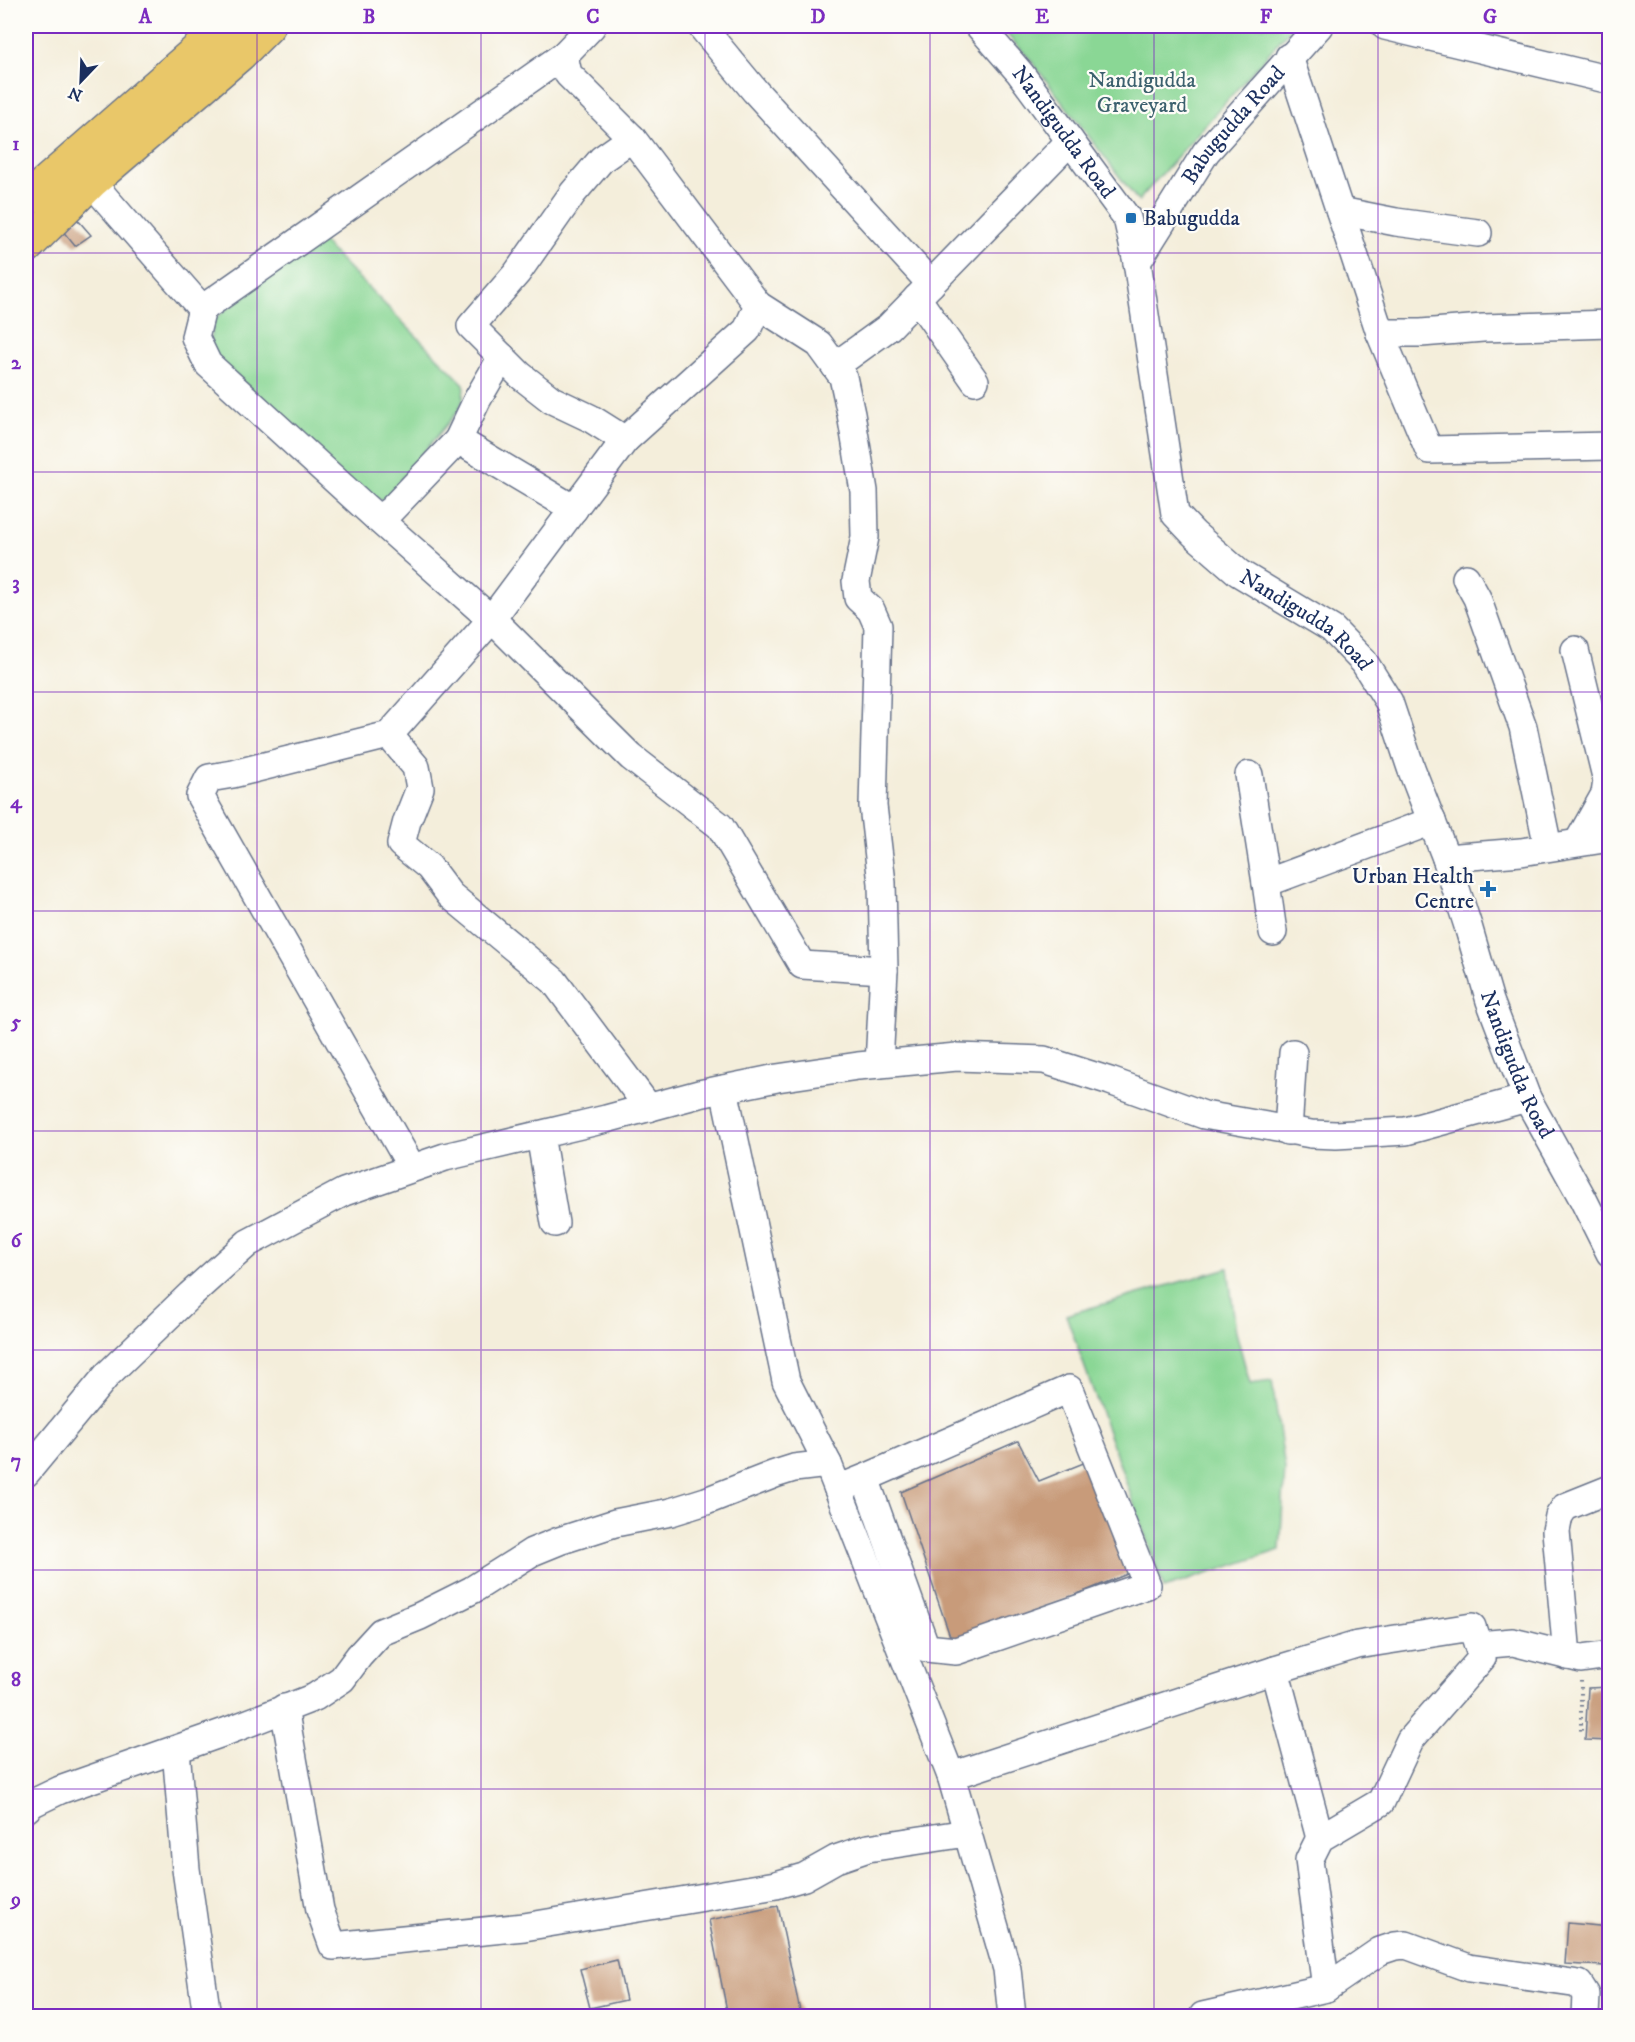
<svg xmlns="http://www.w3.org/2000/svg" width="1635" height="2042" font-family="'IM FELL DW Pica',serif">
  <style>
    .green { fill: #8ad795; stroke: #52837a; stroke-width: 1.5 }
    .building { fill: #c89b7a }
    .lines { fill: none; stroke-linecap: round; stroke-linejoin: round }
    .minor-casing { stroke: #67728a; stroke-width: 30 }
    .major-casing { stroke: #67728a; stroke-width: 36 }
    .path { stroke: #67728a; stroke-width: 4; stroke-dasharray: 1.5 4.5; stroke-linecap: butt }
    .minor { stroke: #fff; stroke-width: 27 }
    .major { stroke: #e9c769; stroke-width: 33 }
    .grid { fill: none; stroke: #7b2cbf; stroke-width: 1.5; stroke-opacity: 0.55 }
    .poi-dot { fill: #1f6fb2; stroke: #fdfcf7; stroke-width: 2 }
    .labels { text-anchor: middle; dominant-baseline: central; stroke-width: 4.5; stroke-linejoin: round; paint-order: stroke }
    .park-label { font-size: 22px; fill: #3c616e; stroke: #fdfcf7 }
    .street-label { font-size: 22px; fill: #1b2f5e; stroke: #fdfcf7 }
    .poi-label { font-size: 22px; fill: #1b2f5e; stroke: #fdfcf7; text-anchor: start }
    .neatline { fill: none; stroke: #7b2cbf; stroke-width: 2 }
    .grid-label { font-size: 20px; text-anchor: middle; font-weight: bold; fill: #7b2cbf }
  </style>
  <rect width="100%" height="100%" fill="#fdfcf7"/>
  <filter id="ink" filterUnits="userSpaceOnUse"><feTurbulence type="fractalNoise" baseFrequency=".0167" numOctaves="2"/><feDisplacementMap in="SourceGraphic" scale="12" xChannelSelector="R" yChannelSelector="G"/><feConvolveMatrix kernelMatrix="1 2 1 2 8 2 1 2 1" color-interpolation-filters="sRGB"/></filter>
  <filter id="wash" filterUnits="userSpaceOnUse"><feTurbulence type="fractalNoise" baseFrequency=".008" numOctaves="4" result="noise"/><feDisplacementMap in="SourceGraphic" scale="24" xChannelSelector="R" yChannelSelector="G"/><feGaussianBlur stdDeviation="1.35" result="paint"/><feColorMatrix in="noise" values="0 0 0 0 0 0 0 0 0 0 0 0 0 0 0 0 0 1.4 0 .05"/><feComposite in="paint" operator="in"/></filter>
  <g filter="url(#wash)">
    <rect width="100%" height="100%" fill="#f4eedb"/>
    <path class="green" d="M 999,26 L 1293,26 L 1138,201 L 1029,58 Z
      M 319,238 L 464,384 L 463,400 L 459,410 L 383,501 L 361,494 L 209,352 L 214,319 Z
      M 1228,1268 L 1236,1332 L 1250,1384 L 1272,1381 L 1285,1469 L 1280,1550 L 1164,1588 L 1066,1315 Z"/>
    <g id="blocks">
      <path class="building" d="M 77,219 L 91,235 L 75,246 L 62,230 Z
        M 1018,1441 L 1039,1481 L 1091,1460 L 1132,1572 L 953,1645 L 901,1492 Z
        M 1610,1687 L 1610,1741 L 1585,1740 L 1588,1688 Z
        M 778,1906 L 801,2016 L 728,2016 L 709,1920 Z
        M 1568,1923 L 1609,1927 L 1605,1966 L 1565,1964 Z
        M 617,1960 L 626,2000 L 590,2008 L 580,1969 Z"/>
    </g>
  </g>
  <g filter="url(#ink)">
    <use href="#blocks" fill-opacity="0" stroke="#67728a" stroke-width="1.5"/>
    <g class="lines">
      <g class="minor-casing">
        <g id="minor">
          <path d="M 701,26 L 755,91 L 931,284"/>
          <path id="s1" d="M 979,26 L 1020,73 L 1127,218 L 1137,262 L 1175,514 L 1194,534 L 1239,573 L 1332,629 L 1364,662 L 1389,702 L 1411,768 L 1446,858 L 1468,926 L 1490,1001 L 1527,1098 L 1583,1199 L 1610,1253"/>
          <path d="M 1385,26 L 1610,80"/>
          <path d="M 564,55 L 202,309 L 195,337 L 208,364 L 378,519 L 501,628 L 631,757 L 720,826 L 802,965 L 884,970"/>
          <path d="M 1289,57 L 1380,333 L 1429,450 L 1610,446"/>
          <path d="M 91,182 L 202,309"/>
          <path d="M 1340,211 L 1396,222 L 1478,233"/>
          <path id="s2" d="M 1137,262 L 1206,152 L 1319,26"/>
          <path d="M 917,298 L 975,381"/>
          <path d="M 758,305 L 819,344 L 843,377 L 851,414 L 864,491 L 865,537 L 856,581 L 858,598 L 871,610 L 878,626 L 873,806 L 882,883 L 884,970 L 879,1064"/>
          <path d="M 1380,333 L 1421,333 L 1483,328 L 1610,324"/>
          <path d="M 835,366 L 889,327 L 1070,141"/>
          <path d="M 458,440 L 574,509"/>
          <path d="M 625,440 L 590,418 L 552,400 L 520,375 L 471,326 L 517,273 L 573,193 L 602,159 L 632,138"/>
          <path d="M 378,519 L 391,510 L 458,440 L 477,400 L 502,357"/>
          <path d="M 1466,578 L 1477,598 L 1523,727 L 1548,847"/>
          <path d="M 1575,650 L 1607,781 L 1605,794 L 1578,842"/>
          <path d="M 389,735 L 416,767 L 420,788 L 407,821 L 401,844 L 429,867 L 450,895 L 554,981 L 649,1108"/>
          <path d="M 1249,775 L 1266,883 L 1432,821"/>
          <path d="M 1446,858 L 1521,852 L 1610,838"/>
          <path d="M 1266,883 L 1273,932"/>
          <path d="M 724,1089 L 786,1381 L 828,1464 L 951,1776 L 1007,1969 L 1012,2016"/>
          <path d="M 1288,1131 L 1293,1053"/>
          <path d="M 540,1135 L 555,1223"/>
          <path d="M 412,1168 L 200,796 L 209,778 L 233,774 L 389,735 L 491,620 L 625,440 L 747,330 L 758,305 L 632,138 L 568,74 L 564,55 L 592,26"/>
          <path d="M 26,1473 L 108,1374 L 190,1295 L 248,1243 L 344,1192 L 445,1157 L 606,1119 L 699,1094 L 777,1078 L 858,1066 L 957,1057 L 1044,1060 L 1110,1081 L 1204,1115 L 1311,1134 L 1336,1135 L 1406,1131 L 1527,1098"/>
          <path d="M 838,1489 L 865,1478 L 926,1648 L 956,1651 L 1147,1585 L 1069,1389 L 865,1478"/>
          <path d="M 1478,1645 L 1513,1642 L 1581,1659 L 1610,1655"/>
          <path d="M 1567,1656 L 1556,1531 L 1559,1516 L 1565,1507 L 1610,1489"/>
          <path d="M 1275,1670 L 1320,1838"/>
          <path d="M 284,1708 L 320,1910 L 333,1946 L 524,1927 L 776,1885 L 804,1877 L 836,1859 L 868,1848 L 967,1833"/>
          <path d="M 176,1750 L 186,1869 L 207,2016"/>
          <path d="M 951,1776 L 1275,1670 L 1357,1645 L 1472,1627 L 1482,1658 L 1410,1740 L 1381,1802 L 1320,1838 L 1309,1860 L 1326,1988"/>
          <path d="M 26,1809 L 33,1803 L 60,1790 L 225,1732 L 315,1697 L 342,1679 L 359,1656 L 381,1632 L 420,1616 L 472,1590 L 532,1552 L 559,1541 L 615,1523 L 671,1512 L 706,1501 L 775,1474 L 794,1468 L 828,1464"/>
          <path d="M 1203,2016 L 1326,1988 L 1380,1951 L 1395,1946 L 1406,1945 L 1469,1968 L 1579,1984 L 1586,1995 L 1585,2016"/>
        </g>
      </g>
      <g class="major-casing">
        <path id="major" d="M 26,200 L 225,26
          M 26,247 L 91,182 L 240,54 L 268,26"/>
      </g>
      <path class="path" d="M 1581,1681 L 1581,1735"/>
      <use href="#minor" class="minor"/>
      <use href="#major" class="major"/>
    </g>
  </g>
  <path class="grid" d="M 257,26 L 257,2016M 481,26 L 481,2016M 705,26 L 705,2016M 930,26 L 930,2016M 1154,26 L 1154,2016M 1378,26 L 1378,2016M 26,253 L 1610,253M 26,472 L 1610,472M 26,692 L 1610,692M 26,911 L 1610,911M 26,1131 L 1610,1131M 26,1350 L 1610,1350M 26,1570 L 1610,1570M 26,1789 L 1610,1789"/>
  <g class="poi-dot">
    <rect x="1125" y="212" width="12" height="12" rx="3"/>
    <path d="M1485 880h6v6h6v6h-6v6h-6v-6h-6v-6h6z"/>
  </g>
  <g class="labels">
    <g class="park-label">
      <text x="1142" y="80">Nandigudda<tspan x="1142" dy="25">Graveyard</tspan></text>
    </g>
    <g class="street-label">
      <text stroke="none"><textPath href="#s2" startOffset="168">Babugudda Road</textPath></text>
      <text stroke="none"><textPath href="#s1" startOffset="136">Nandigudda Road</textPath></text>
      <text stroke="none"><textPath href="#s1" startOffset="712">Nandigudda Road</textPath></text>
      <text stroke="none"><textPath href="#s1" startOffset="1216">Nandigudda Road</textPath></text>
    </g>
    <g class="poi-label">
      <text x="1143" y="218">Babugudda</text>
      <text x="1474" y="876" text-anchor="end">Urban Health<tspan x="1474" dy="25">Centre</tspan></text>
    </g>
  </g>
  <rect width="1635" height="2042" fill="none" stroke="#fdfcf7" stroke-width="66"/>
  <g transform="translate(81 81) rotate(203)" stroke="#fdfcf7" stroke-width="4.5" paint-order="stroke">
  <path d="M0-4.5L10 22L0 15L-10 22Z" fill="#1b2f5e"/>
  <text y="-9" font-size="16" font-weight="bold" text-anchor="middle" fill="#1b2f5e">N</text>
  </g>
  <rect x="33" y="33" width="1569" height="1976" class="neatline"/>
  <g class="grid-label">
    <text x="145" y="23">A</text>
    <text x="369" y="23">B</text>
    <text x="593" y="23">C</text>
    <text x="818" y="23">D</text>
    <text x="1042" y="23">E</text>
    <text x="1266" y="23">F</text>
    <text x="1490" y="23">G</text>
    <text x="16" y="150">1</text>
    <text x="16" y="369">2</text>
    <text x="16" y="589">3</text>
    <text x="16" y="808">4</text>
    <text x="16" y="1028">5</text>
    <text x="16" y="1247">6</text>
    <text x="16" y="1467">7</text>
    <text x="16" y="1686">8</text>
    <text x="16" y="1906">9</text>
  </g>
</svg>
